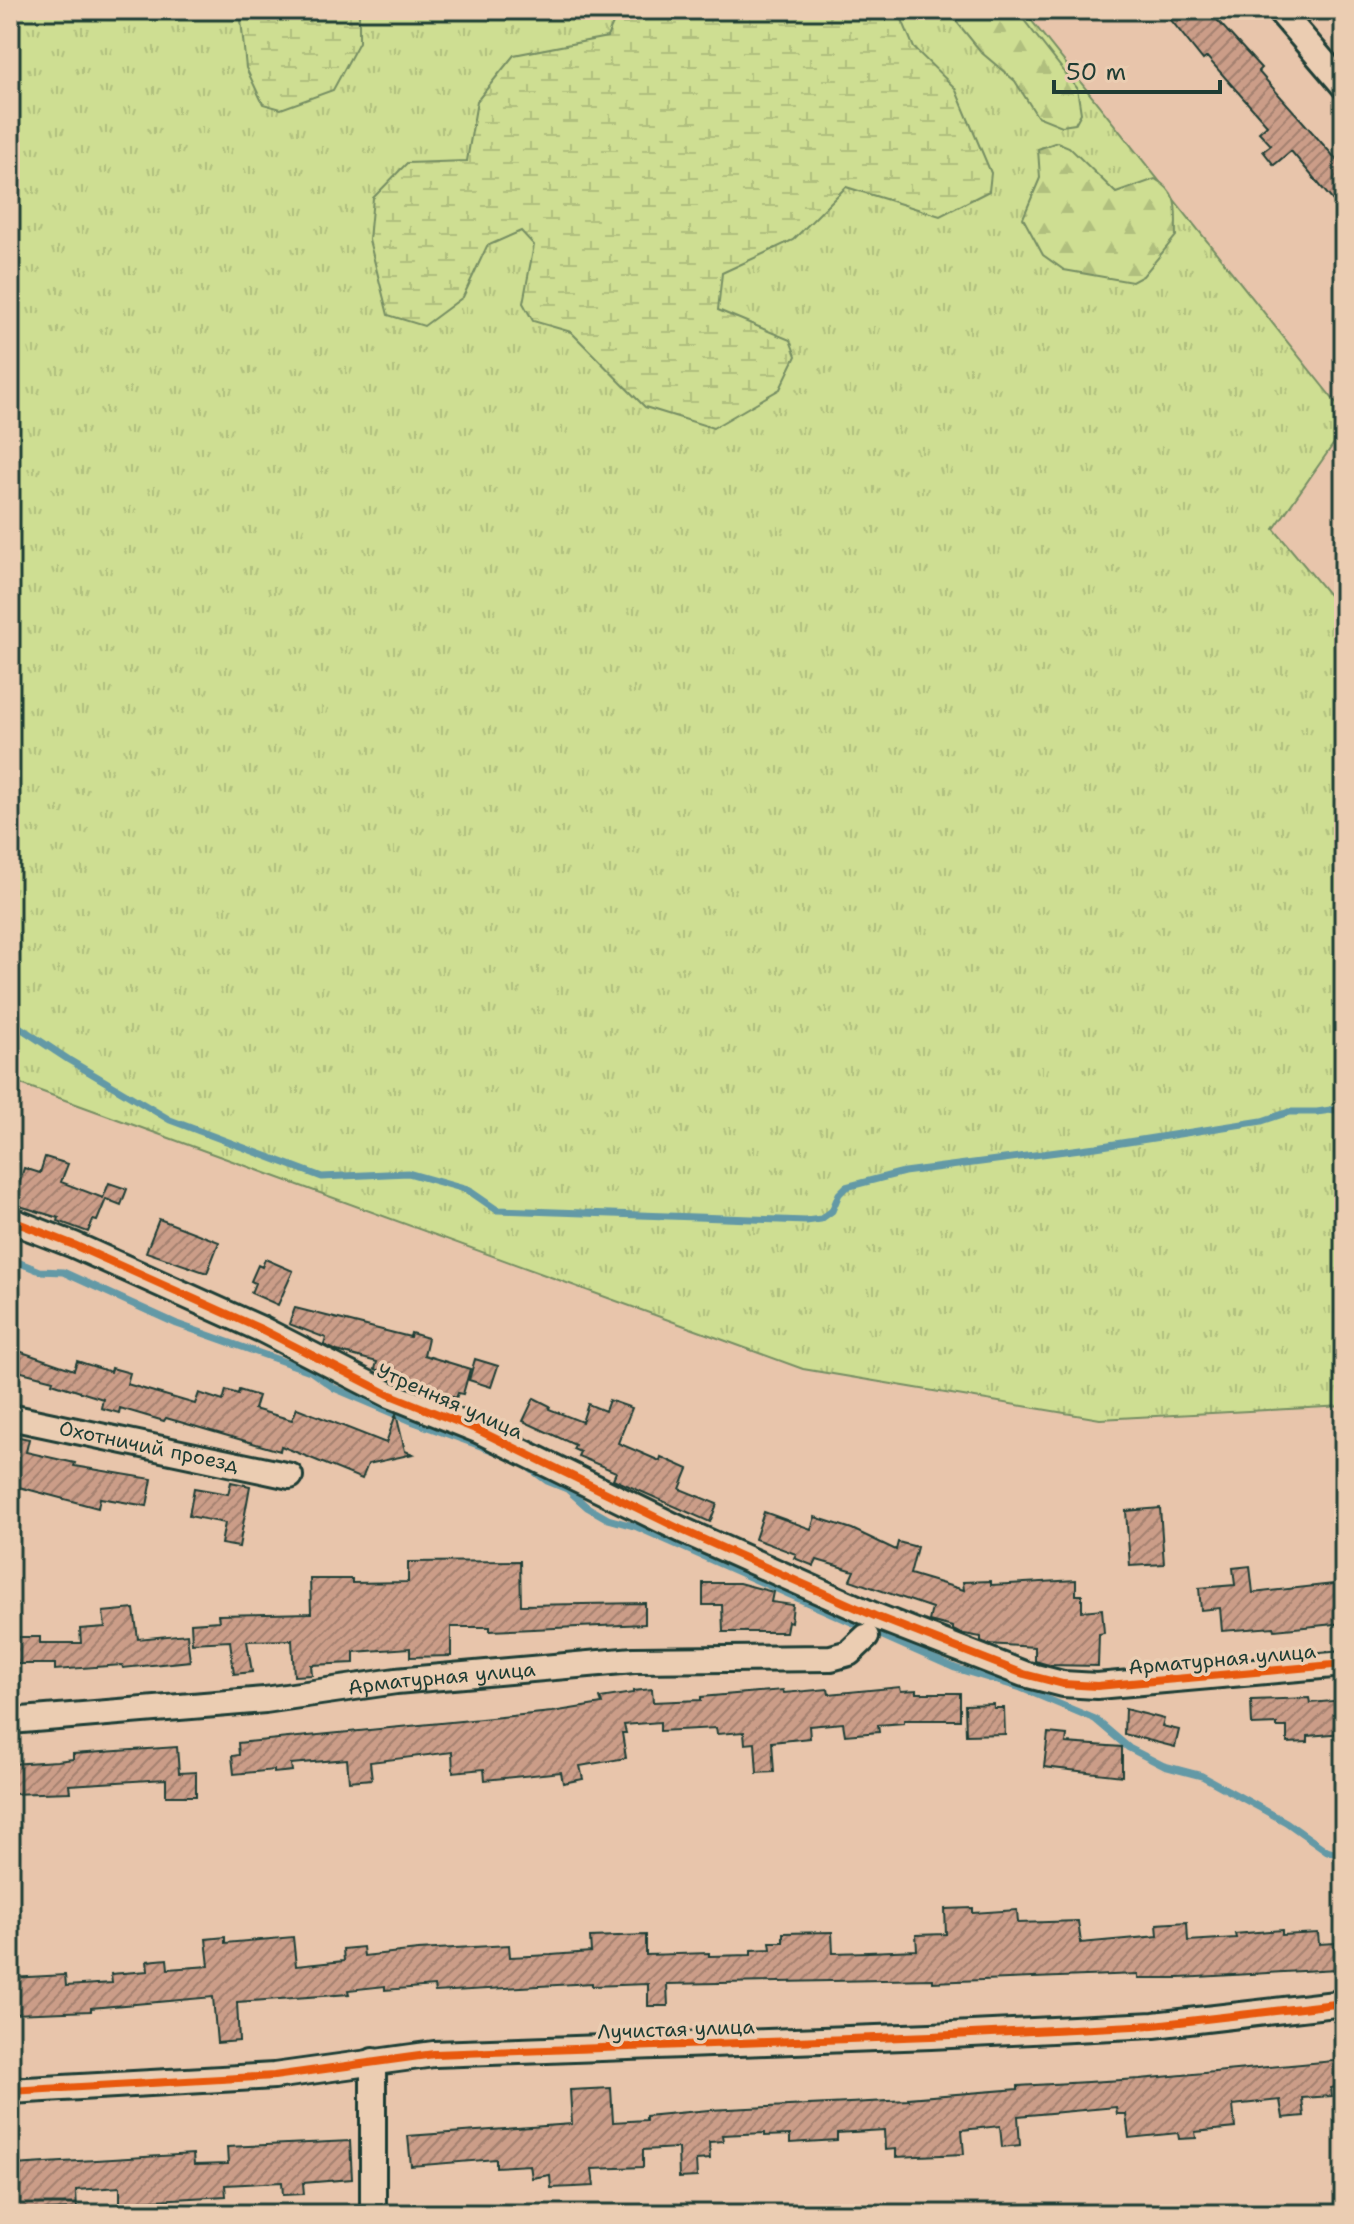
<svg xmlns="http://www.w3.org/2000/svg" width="1354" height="2224" font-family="'Shantell Sans',sans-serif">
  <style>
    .grass { fill: url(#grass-tufts); stroke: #768e63; stroke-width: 2 }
    .forest { fill: url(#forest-firs); stroke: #768e63; stroke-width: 2 }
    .wetland { fill: url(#wetland-marsh); stroke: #768e63; stroke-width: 2 }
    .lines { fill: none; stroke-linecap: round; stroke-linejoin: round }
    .stream { stroke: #6399a6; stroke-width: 7 }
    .building { fill: url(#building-hatch); stroke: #1f3d34; stroke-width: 2 }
    .minor-casing { stroke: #1f3d34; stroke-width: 30 }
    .minor { stroke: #ebcdb2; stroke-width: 24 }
    .cycleway-casing { stroke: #ebcdb2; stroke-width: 13 }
    .cycleway { stroke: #e8590c; stroke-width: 8 }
    .labels { text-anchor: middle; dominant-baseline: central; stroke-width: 7; stroke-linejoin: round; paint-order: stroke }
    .street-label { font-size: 20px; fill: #1f3d34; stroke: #ebcdb2 }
  </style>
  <defs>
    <pattern id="grass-tufts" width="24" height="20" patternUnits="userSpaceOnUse" patternTransform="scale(2)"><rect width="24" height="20" fill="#cede92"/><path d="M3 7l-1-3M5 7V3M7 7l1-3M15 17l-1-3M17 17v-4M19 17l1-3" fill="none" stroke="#b0bf7e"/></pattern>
    <pattern id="forest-firs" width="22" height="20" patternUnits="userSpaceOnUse" patternTransform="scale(2)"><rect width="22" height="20" fill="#cede92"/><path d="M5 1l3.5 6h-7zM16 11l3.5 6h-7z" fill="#b0bf7e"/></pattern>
    <pattern id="wetland-marsh" width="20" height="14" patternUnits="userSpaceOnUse" patternTransform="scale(2)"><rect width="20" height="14" fill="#cede92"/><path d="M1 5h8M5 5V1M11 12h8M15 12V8" fill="none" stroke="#b0bf7e"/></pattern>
    <pattern id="building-hatch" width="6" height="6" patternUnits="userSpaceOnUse" patternTransform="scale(2)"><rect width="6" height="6" fill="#cb9d88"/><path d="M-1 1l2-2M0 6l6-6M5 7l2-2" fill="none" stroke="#a48170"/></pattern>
  </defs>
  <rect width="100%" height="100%" fill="#e8c5ab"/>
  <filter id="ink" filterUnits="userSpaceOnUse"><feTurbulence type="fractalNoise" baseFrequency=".0125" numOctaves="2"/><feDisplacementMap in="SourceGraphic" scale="16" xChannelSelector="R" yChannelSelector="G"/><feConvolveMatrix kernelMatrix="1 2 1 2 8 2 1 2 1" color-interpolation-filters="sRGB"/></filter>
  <g filter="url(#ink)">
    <path class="grass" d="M 10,10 L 1023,10 L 1344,413 L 1344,429 L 1274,529 L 1344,613 L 1344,1406 L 1100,1419 L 803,1369 L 10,1080 Z"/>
    <path class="forest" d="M 947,10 L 1016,10 L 1077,88 L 1081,113 L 1075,124 L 1062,126 L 1037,116 L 1015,81 L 982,53 Z
      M 1057,142 L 1069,147 L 1116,193 L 1155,179 C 1181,194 1175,210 1176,236 L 1143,276 L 1132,282 L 1064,270 L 1043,255 L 1023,218 L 1040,178 L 1038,149 Z"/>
    <path class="wetland" d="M 240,10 L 359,10 L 359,42 L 333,90 L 281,109 L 263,104 L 246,68 Z
      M 609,10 L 898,10 L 914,48 L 955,88 L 991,173 L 989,191 L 940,216 L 846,187 L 793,240 L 722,273 L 718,310 L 790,340 L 796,356 L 780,389 L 713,428 L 645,407 L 571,332 L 533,321 L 523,303 L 534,245 L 521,231 L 487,246 L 463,297 L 424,326 L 388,315 L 369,240 L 373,198 L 407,163 L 467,161 L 477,101 L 514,55 L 607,37 L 615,19 Z"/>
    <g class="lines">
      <path class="stream" d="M 10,1021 L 69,1060 L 170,1120 L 322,1177 L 408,1173 L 468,1190 L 497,1210 L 806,1221 L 821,1219 L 832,1211 L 839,1194 L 846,1187 L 904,1172 L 1096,1147 L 1262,1121 L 1289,1112 L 1317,1112 L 1344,1108
        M 10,1259 L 40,1271 L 63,1272 L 177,1324 L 310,1371 L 334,1388 L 414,1422 L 500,1453
        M 525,1465 L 547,1481 L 567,1489 L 587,1507 L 608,1519 L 637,1527 L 955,1668 L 1021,1688 L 1095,1719 L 1129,1748 L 1164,1766 L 1202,1776 L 1286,1822 L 1327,1851 L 1344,1856"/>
    </g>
    <path class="building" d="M 1163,10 L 1208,10 L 1239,44 L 1261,68 L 1258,71 L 1344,168 L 1344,214 L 1291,151 L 1274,165 L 1263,151 L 1271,145 L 1259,132 L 1267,125 L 1207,57 L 1203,60 Z
      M 45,1157 L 68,1164 L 61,1182 L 103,1198 L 109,1183 L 127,1189 L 121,1205 L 106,1199 L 97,1221 L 93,1220 L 88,1232 L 58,1221 L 59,1218 L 13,1204 L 24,1168 L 40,1173 Z
      M 159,1219 L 219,1242 L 207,1273 L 146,1252 Z
      M 265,1259 L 293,1271 L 278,1305 L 251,1293 L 255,1283 L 251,1281 L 258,1265 L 262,1267 Z
      M 295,1308 L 410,1337 L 411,1333 L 428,1338 L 424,1355 L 470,1369 L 463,1394 L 458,1393 L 456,1398 L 426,1388 L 427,1384 L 375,1369 L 377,1362 L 337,1351 L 324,1345 L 326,1338 L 289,1324 Z
      M 10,1348 L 74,1370 L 77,1361 L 111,1372 L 112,1368 L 130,1373 L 127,1384 L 195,1404 L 199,1393 L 223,1401 L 226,1390 L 238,1394 L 239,1390 L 258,1396 L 254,1409 L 292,1420 L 297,1408 L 386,1443 L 396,1414 L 405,1451 L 413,1454 L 368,1464 L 362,1479 L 281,1446 L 280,1451 L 166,1418 L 164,1421 L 120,1408 L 119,1413 L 101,1408 L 103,1399 L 52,1383 L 53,1380 L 10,1369 Z
      M 475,1359 L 498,1366 L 491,1387 L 469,1380 Z
      M 534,1398 L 550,1406 L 549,1409 L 582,1422 L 588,1404 L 605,1411 L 609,1400 L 632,1408 L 618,1443 L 660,1461 L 661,1457 L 688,1469 L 680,1489 L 717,1504 L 710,1522 L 613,1479 L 616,1472 L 578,1456 L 580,1452 L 573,1449 L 575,1445 L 523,1421 Z
      M 10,1435 L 29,1439 L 26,1452 L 75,1463 L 74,1466 L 152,1479 L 147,1506 L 100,1498 L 98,1508 L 19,1487 L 18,1491 L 10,1490 Z
      M 231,1482 L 250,1486 L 239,1547 L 221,1544 L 225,1523 L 189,1516 L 194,1488 L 228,1494 Z
      M 1160,1508 L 1164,1564 L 1130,1566 L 1126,1511 Z
      M 764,1512 L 811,1529 L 815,1517 L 852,1529 L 896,1550 L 898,1542 L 917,1547 L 910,1574 L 964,1590 L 963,1582 L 991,1581 L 991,1585 L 1076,1580 L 1076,1595 L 1082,1595 L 1082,1611 L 1102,1609 L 1104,1633 L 1099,1634 L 1098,1666 L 1049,1665 L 1035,1661 L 1035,1647 L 988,1644 L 981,1641 L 981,1637 L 959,1633 L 953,1630 L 953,1627 L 929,1621 L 932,1608 L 850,1580 L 854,1571 L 817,1560 L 814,1566 L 794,1558 L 796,1554 L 755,1539 Z
      M 520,1561 L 521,1605 L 645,1603 L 645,1624 L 490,1631 L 490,1627 L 451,1627 L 451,1656 L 410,1657 L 410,1648 L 354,1652 L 354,1663 L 311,1665 L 312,1675 L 294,1676 L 292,1640 L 247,1641 L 252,1672 L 234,1674 L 230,1641 L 192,1643 L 191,1623 L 219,1621 L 218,1615 L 311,1613 L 310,1579 L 352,1579 L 352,1583 L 408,1582 L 408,1562 Z
      M 1250,1566 L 1253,1593 L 1342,1583 L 1344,1623 L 1275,1630 L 1274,1627 L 1222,1631 L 1220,1608 L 1201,1610 L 1199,1588 L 1235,1585 L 1233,1568 Z
      M 703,1583 L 739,1583 L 773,1592 L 771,1602 L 793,1605 L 791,1622 L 788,1621 L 786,1632 L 723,1632 L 722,1605 L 703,1605 Z
      M 134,1609 L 138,1639 L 187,1634 L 190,1661 L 123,1668 L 122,1665 L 55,1670 L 55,1664 L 10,1664 L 10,1637 L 40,1637 L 40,1643 L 81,1643 L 80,1629 L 105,1627 L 103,1612 Z
      M 900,1687 L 901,1691 L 917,1690 L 917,1693 L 960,1693 L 960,1720 L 904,1720 L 904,1723 L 878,1725 L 879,1732 L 845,1735 L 843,1723 L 809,1726 L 810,1738 L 772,1742 L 774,1772 L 757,1773 L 755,1743 L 745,1744 L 744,1732 L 717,1734 L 716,1728 L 660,1731 L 660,1722 L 624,1725 L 626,1733 L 622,1733 L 626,1758 L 580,1766 L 583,1779 L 563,1783 L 561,1772 L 485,1780 L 484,1769 L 453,1772 L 452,1752 L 370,1762 L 372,1779 L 349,1781 L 347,1759 L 291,1764 L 292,1771 L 274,1773 L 274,1770 L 234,1774 L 232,1756 L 239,1755 L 238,1743 L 552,1712 L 602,1704 L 600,1698 L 633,1693 L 633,1691 L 652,1689 L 653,1702 L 701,1700 L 701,1697 L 783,1690 L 784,1693 L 828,1689 L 829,1694 Z
      M 1309,1698 L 1310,1703 L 1344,1700 L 1344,1733 L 1308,1736 L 1308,1742 L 1287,1743 L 1287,1727 L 1277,1727 L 1277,1724 L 1252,1725 L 1251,1700 Z
      M 994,1704 L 994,1708 L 1004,1708 L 1005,1734 L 966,1735 L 965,1705 Z
      M 1125,1709 L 1164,1719 L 1162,1726 L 1179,1730 L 1175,1747 L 1124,1734 Z
      M 1048,1733 L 1067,1735 L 1066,1743 L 1122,1747 L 1122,1776 L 1044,1767 Z
      M 177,1747 L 179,1773 L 196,1772 L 196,1796 L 166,1796 L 166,1779 L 69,1785 L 70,1792 L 10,1794 L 10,1764 L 57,1761 L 73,1759 L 73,1754 Z
      M 973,1908 L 973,1913 L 1017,1910 L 1018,1923 L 1078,1921 L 1081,1943 L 1158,1936 L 1157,1924 L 1187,1922 L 1188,1941 L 1236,1938 L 1235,1934 L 1282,1930 L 1282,1935 L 1318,1933 L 1319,1944 L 1335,1943 L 1337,1969 L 1180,1978 L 1138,1978 L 1138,1974 L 933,1982 L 933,1979 L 667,1984 L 668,2006 L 648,2006 L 648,1984 L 592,1986 L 592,1983 L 435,1992 L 434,1986 L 385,1990 L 385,1986 L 348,1990 L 349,1994 L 237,2002 L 239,2041 L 217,2043 L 213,1997 L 91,2008 L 91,2011 L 13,2014 L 13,2002 L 10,2002 L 10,1978 L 65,1975 L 66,1986 L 112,1983 L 111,1974 L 148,1971 L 147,1961 L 167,1959 L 168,1969 L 209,1966 L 206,1939 L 225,1937 L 225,1943 L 293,1937 L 296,1966 L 344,1961 L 343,1949 L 363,1947 L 364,1956 L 418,1950 L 509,1945 L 510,1957 L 551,1955 L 591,1952 L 590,1937 L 646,1935 L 646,1955 L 709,1953 L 709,1956 L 751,1955 L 751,1950 L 771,1949 L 770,1942 L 783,1942 L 783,1933 L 832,1932 L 833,1953 L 868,1952 L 917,1950 L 916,1935 L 946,1934 L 945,1909 Z
      M 1344,2060 L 1344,2086 L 1331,2088 L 1332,2096 L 1302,2098 L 1304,2116 L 1283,2118 L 1280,2100 L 1233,2105 L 1235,2128 L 1195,2132 L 1196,2138 L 1179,2139 L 1178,2133 L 1129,2138 L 1126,2114 L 1117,2114 L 1116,2107 L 1018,2116 L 1020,2145 L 1002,2147 L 1000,2126 L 962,2130 L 964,2154 L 896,2157 L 896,2149 L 885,2150 L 884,2130 L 837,2133 L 837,2140 L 790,2143 L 790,2135 L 765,2136 L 765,2133 L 722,2135 L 723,2141 L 709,2142 L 710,2159 L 696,2160 L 697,2177 L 679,2178 L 678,2148 L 643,2150 L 643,2167 L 592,2169 L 594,2186 L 574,2187 L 551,2188 L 550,2175 L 532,2178 L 530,2165 L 496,2167 L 496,2159 L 411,2166 L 408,2136 L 572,2124 L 570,2090 L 611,2088 L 613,2122 L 646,2120 L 646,2116 L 709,2110 L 909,2100 L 908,2098 L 1018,2089 L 1018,2086 L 1140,2079 Z
      M 350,2141 L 352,2179 L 303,2183 L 304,2194 L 283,2195 L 282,2182 L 225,2185 L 226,2196 L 138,2201 L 138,2213 L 120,2212 L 120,2187 L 76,2190 L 77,2209 L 15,2211 L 15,2203 L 10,2203 L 10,2171 L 14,2171 L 14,2165 L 193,2154 L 194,2165 L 228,2164 L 227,2147 Z"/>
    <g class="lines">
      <g class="minor-casing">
        <g id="minor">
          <path d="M 1279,10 L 1344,86"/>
          <path d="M 10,1220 L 74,1245 L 263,1330 L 388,1394 L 478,1430 L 682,1530 L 875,1616 L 1024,1674 L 1063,1684 L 1097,1686 L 1344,1664"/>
          <path id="s1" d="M 10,1417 L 290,1476"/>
          <path id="s2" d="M 10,1721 L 265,1700 L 396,1681 L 634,1660 L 831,1658 L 849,1653 L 866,1637"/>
          <path d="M 373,2061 L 373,2214"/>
          <path d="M 10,2091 L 274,2076 L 434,2054 L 931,2036 L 1154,2025 L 1344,2003"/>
        </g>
      </g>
      <use href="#minor" class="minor"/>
      <g class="cycleway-casing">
        <path id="cycleway" d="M 10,1220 L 74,1245 L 263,1330 L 388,1394 L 478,1430 L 682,1530 L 875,1616 L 1024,1674 L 1063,1684 L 1097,1686 L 1344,1664
          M 10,2091 L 274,2076 L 434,2054 L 931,2036 L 1154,2025 L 1344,2003"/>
      </g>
      <use href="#cycleway" class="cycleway"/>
    </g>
  </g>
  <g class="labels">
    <g class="street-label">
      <text transform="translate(450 1401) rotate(24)">Утренняя улица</text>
      <text stroke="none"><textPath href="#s1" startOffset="142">Охотничий проезд</textPath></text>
      <text transform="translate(1222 1659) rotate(-5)">Арматурная улица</text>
      <text stroke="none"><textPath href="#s2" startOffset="434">Арматурная улица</textPath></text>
      <text transform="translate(676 2029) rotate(-2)">Лучистая улица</text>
    </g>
  </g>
  <rect width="1354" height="2224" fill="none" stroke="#ebcdb2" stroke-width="40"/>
  <rect x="20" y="20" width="1314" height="2184" fill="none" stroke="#1f3d34" stroke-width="3" filter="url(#ink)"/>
  <path d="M1054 80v12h166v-12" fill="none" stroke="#1f3d34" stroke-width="4"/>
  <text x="1066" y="80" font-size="24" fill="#1f3d34" stroke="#ebcdb2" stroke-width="6" paint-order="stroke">50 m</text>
</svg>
